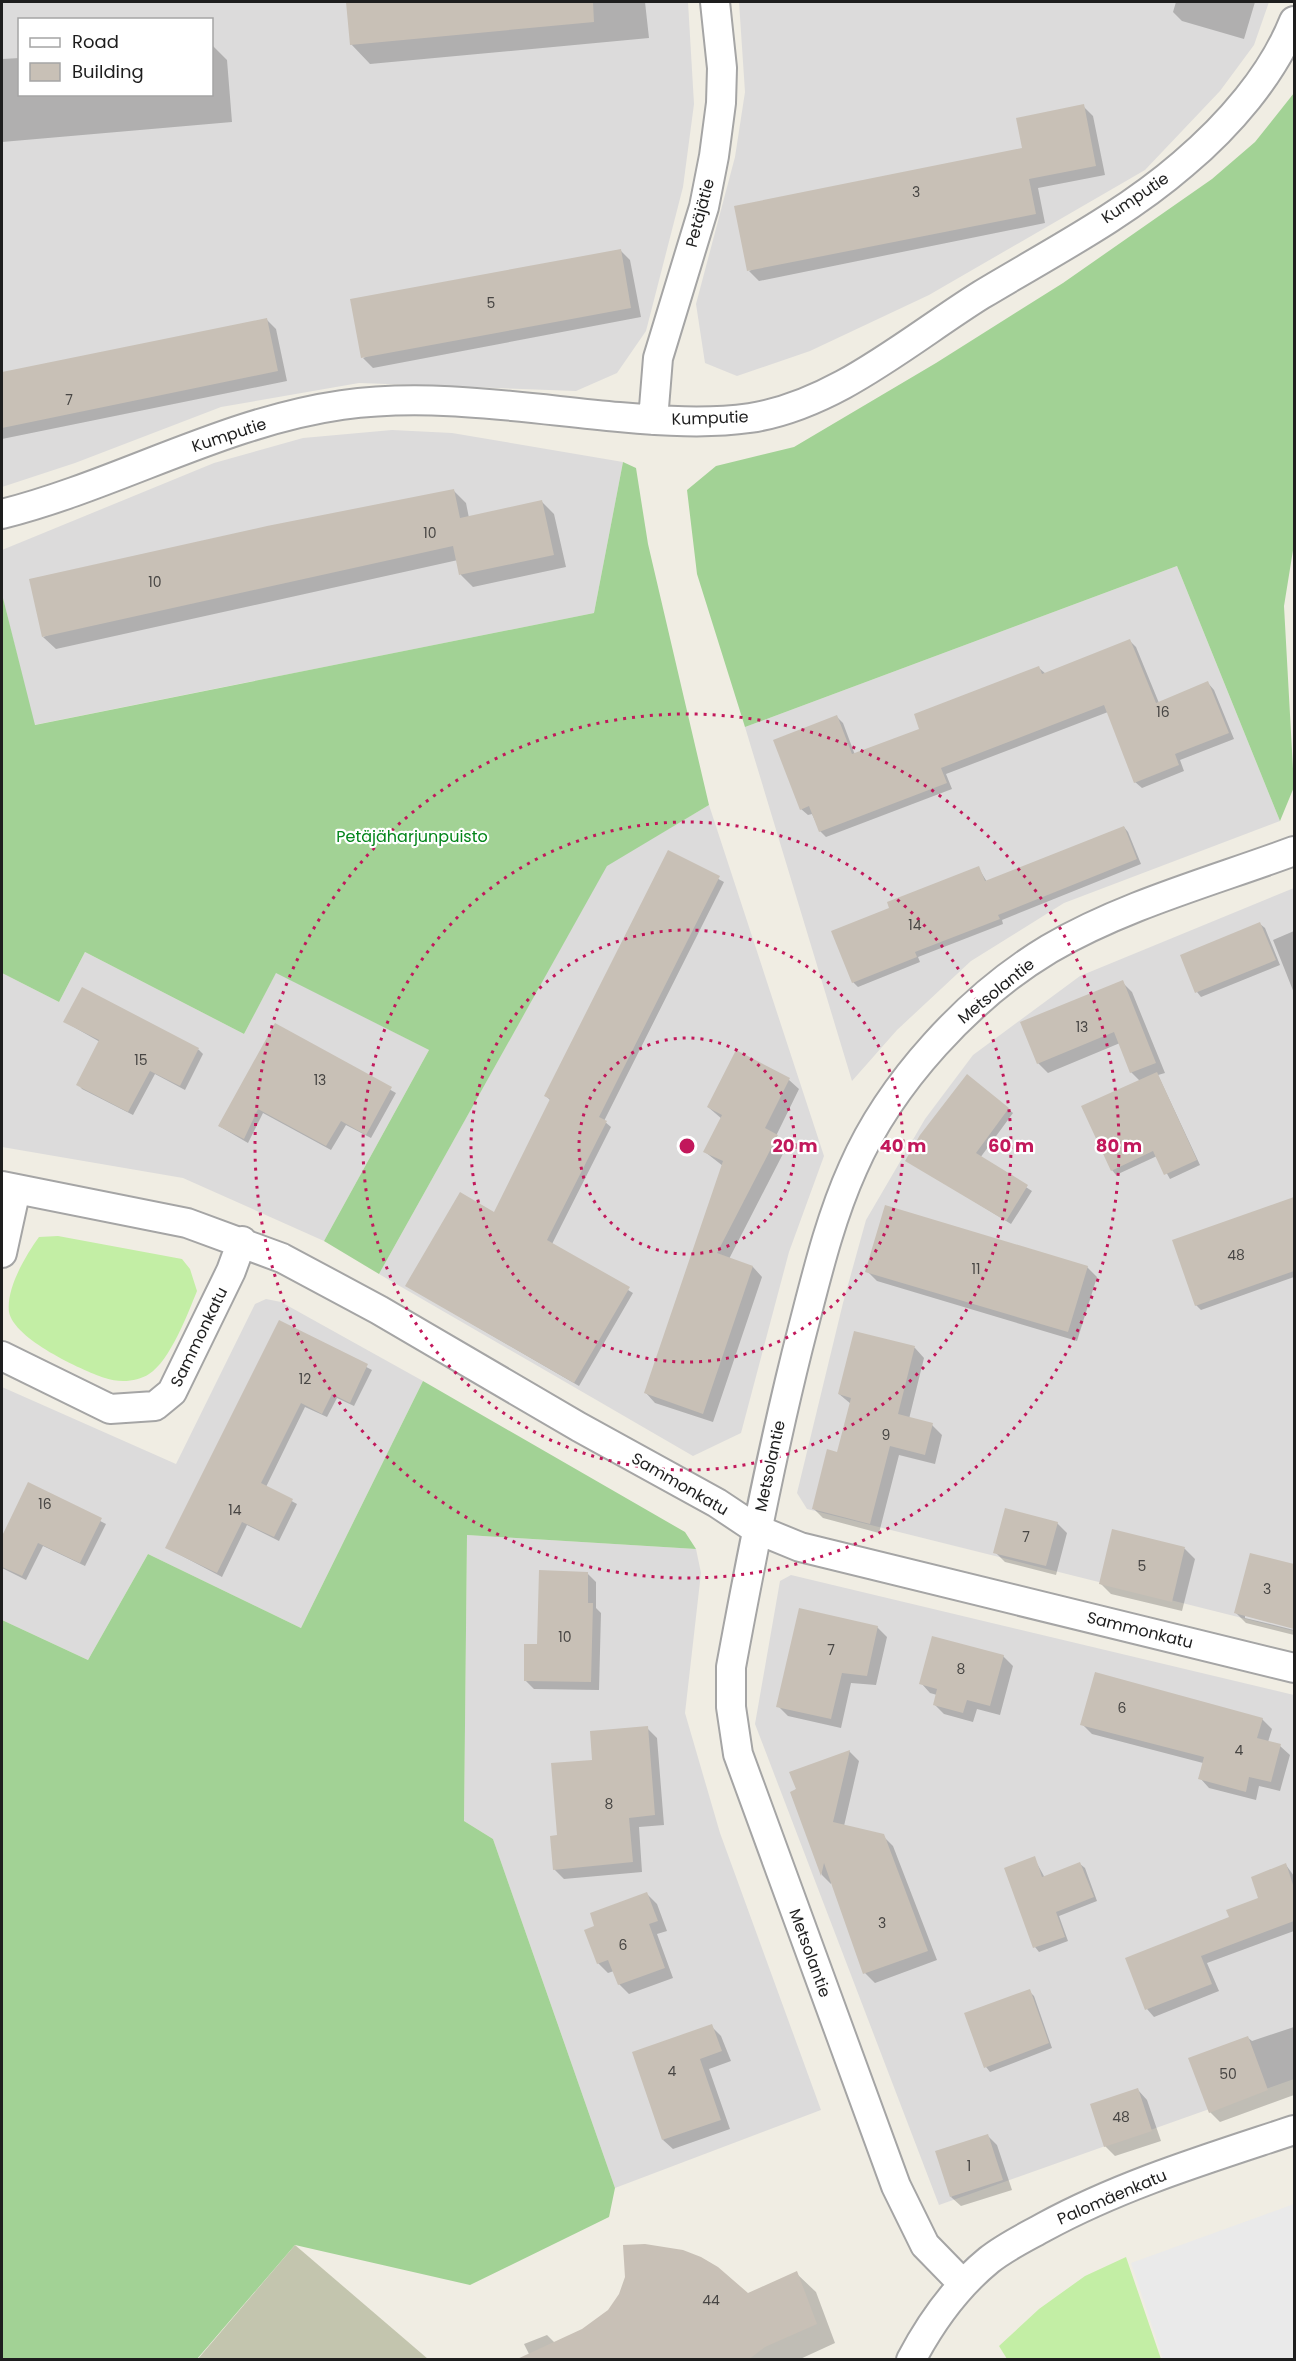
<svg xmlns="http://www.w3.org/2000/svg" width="1296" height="2361" font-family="Poppins,sans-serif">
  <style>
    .residential { fill: #dcdbdb; fill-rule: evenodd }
    .construction { fill: #c3c5ae }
    .grass { fill: #c3eea5 }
    .forest { fill: #a2d295 }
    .parking { fill: #eaeaea }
    .shadow { fill: #0003 }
    .building { fill: #c8c0b6 }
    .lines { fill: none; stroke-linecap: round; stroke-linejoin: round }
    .street-casing { stroke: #a5a5a5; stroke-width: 32 }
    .street { stroke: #fff; stroke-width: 28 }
    .ring { fill: none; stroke: #c2185b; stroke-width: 3; stroke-dasharray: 3 6 }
    .labels { text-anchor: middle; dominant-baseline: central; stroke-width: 4.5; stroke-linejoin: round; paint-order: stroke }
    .number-label { font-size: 14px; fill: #484644 }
    .street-label { font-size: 16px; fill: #1e1e1e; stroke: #fff }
    .park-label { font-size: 16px; fill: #03851a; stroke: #fff }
    .centre { fill: #c2185b; stroke: #fff; stroke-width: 3 }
    .ring-label { font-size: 18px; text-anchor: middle; font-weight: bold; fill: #c2185b; stroke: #fff; stroke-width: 4.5; stroke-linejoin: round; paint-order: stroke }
  </style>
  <rect width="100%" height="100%" fill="#f0ede3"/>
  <path class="residential" d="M 2,2 L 688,2 L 694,104 L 683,187 L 646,331 L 617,373 L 576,391 L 359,383 L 221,407 L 75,463 L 2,487 ZM 20,20 L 212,20 L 212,94 L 20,94 Z
    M 739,2 L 1269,2 L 1254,45 L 1220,91 L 1145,170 L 929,295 L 810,351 L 737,376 L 705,363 L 696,304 L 735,157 L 745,92 Z
    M 392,430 L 452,433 L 623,462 L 594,613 L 34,725 L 2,594 L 2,550 L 214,463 L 303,438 Z
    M 1177,566 L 1280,821 L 1064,903 L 971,961 L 897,1030 L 852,1081 L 745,727 Z
    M 709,805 L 824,1156 L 789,1252 L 741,1433 L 693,1456 L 379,1274 L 607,865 Z
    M 1294,888 L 1294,1631 L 807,1509 L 797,1493 L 843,1303 L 866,1220 L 925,1119 L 973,1055 L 1080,976 Z
    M 85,952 L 244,1034 L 276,972 L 429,1050 L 324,1241 L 183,1178 L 2,1147 L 2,973 L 59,1002 Z
    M 266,1299 L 281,1302 L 423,1381 L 301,1628 L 148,1554 L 88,1660 L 2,1620 L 2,1387 L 176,1464 L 255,1304 Z
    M 467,1535 L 696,1549 L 701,1573 L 685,1713 L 720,1833 L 821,2110 L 615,2188 L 493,1839 L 464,1821 Z
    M 791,1575 L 1294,1695 L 1294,2079 L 939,2205 L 755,1724 L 780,1581 Z"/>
  <path class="construction" d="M 295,2245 L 428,2359 L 197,2360 Z"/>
  <path class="grass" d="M 58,1236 L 182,1259 L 190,1269 L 197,1291 C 188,1313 170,1361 149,1374 C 137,1382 119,1383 105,1378 C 81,1370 14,1339 9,1312 C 6,1288 26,1255 39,1237 Z
    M 1126,2257 L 1161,2359 L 1007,2359 L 999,2346 L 1039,2309 L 1085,2276 Z"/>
  <path class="forest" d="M 1294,93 L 1294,544 L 1284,606 L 1294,787 L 1280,821 L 1177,566 L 745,727 L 697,574 L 687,490 L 716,466 L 794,447 L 936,363 L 1063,283 L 1212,179 L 1255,142 Z
    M 623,462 L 636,468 L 648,544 L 709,805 L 607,866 L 379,1274 L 324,1241 L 429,1050 L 276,973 L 244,1034 L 85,952 L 59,1002 L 2,973 L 2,594 L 35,725 L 594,613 Z
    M 423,1381 L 685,1532 L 696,1549 L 467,1535 L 464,1821 L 493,1839 L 615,2188 L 609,2217 L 470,2285 L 295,2245 L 197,2359 L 2,2359 L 2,1620 L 88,1660 L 148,1554 L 301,1628 Z"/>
  <path class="parking" d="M 1294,2204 L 1294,2359 L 1163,2359 L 1131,2263 Z"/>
  <path class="shadow" d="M 347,2 L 645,2 L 649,38 L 370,64 L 351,44 Z
    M 1176,2 L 1255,2 L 1244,39 L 1182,21 L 1173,12 Z
    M 212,45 L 227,60 L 232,122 L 2,142 L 2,59 L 20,58 L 20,94 L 212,94 Z
    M 1083,106 L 1093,116 L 1105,175 L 1038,188 L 1045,223 L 759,281 L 749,271 L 1024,149 Z
    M 620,250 L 630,260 L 641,317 L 373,368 L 363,358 Z
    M 266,319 L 276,329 L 287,381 L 2,439 L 2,374 Z
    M 453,490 L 466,503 L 469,518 L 542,502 L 554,514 L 566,567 L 473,587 L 461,575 L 458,560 L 56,649 L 43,637 Z
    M 1130,641 L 1136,647 L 1159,703 L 1208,683 L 1214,690 L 1234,739 L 1180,760 L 1184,771 L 1142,788 L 1135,782 L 1108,712 L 946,774 L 952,789 L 826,837 L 820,831 L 812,814 L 808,815 L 801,809 L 837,717 L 843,723 L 855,755 L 921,730 L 1039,668 L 1046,674 Z
    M 1124,827 L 1128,832 L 1141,864 L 1002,920 L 1003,924 L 918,957 L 920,962 L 858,987 L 853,982 L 891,909 L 978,867 L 987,882 Z
    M 668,852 L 724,882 L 604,1121 L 611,1127 L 552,1244 L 633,1293 L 579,1386 L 407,1286 L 495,1214 L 551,1101 L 546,1096 Z
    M 1260,924 L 1265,928 L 1280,965 L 1201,997 L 1197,992 Z
    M 1294,931 L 1294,993 L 1273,940 Z
    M 1122,982 L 1132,992 L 1165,1073 L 1158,1075 L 1200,1165 L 1170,1179 L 1157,1156 L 1116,1175 L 1112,1170 L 1140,1081 L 1131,1072 L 1120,1043 L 1048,1073 L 1038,1063 Z
    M 82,989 L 199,1050 L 203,1054 L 185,1090 L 155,1074 L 133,1115 L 82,1089 L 78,1084 L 100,1042 L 65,1022 Z
    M 275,1025 L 396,1093 L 371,1138 L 346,1125 L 331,1150 L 263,1113 L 248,1143 L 219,1126 Z
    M 737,1052 L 789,1080 L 799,1089 L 776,1136 L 787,1146 L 729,1259 L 753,1267 L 762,1277 L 713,1422 L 655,1403 L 646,1393 L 723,1166 L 705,1152 L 722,1119 L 708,1107 Z
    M 1008,1109 L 1013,1113 L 980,1158 L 1032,1191 L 1011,1224 L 907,1160 Z
    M 1294,1199 L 1294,1277 L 1201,1310 L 1196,1305 L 1174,1241 Z
    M 1087,1267 L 1097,1277 L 1077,1341 L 877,1281 L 867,1271 Z
    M 280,1322 L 372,1370 L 354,1406 L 337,1398 L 327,1417 L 305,1407 L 266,1487 L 297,1504 L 279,1541 L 247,1525 L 222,1577 L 167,1548 Z
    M 855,1333 L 915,1348 L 924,1358 L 909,1419 L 932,1425 L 942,1435 L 935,1464 L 899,1455 L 879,1533 L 823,1518 L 813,1508 L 838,1454 L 851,1404 L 839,1394 Z
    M 28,1484 L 106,1524 L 85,1566 L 43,1546 L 26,1580 L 2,1568 L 2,1540 Z
    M 1057,1523 L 1067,1533 L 1056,1575 L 1005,1562 L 995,1552 Z
    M 1113,1531 L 1185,1549 L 1195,1559 L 1182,1611 L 1111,1594 L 1101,1584 Z
    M 1251,1554 L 1294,1566 L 1294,1627 L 1245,1615 L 1245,1618 L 1294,1630 L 1294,1635 L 1246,1623 L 1236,1613 Z
    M 587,1573 L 596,1582 L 596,1608 L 601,1613 L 599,1690 L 534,1689 L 525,1680 L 538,1645 Z
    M 877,1627 L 887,1637 L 876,1685 L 851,1683 L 841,1728 L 788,1716 L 778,1706 Z
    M 1003,1656 L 1013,1666 L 1000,1715 L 977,1709 L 973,1722 L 944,1714 L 934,1704 L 937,1695 L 930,1693 L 921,1683 Z
    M 1262,1719 L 1272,1729 L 1268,1742 L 1280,1746 L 1290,1755 L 1280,1791 L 1259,1786 L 1256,1800 L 1209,1788 L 1200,1778 L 1203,1763 L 1092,1734 L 1082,1724 Z
    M 647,1728 L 657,1738 L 664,1825 L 639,1827 L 642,1872 L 564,1879 L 554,1869 L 559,1837 L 594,1761 Z
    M 849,1751 L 859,1761 L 844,1826 L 883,1836 L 893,1846 L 937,1960 L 875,1983 L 865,1973 L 832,1881 L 831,1884 L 822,1875 L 791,1793 Z
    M 1034,1858 L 1045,1878 L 1080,1864 L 1085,1868 L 1097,1901 L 1059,1916 L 1068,1941 L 1039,1952 L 1035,1947 Z
    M 1286,1865 L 1294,1876 L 1294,1931 L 1207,1963 L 1219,1991 L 1154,2017 L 1147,2009 L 1231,1917 L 1260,1899 Z
    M 647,1894 L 657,1904 L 667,1931 L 657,1934 L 673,1978 L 629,1994 L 619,1984 L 614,1971 L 608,1973 L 598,1963 Z
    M 1029,1991 L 1034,1996 L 1052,2048 L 990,2072 L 986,2067 Z
    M 711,2026 L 721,2036 L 731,2061 L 709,2069 L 730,2129 L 673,2149 L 663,2140 Z
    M 1294,2027 L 1294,2095 L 1220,2122 L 1210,2112 L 1247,2037 L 1252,2041 Z
    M 1138,2090 L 1147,2100 L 1161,2141 L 1115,2156 L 1105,2146 Z
    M 987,2135 L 997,2145 L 1012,2190 L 961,2206 L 951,2197 Z
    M 796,2273 L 816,2292 L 835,2343 L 798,2360 L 532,2360 L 524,2344 L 547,2335 L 555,2343 L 747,2295 Z"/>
  <path class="building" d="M 346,2 L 593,2 L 594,22 L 350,45 Z
    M 1084,104 L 1096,166 L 1029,179 L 1036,214 L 747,271 L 734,206 L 1022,148 L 1016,118 Z
    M 621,249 L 631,308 L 361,358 L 350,299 Z
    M 267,318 L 278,371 L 2,428 L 2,372 Z
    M 454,489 L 460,518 L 542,500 L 554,555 L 459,575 L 453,546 L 42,637 L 29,579 L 267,526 Z
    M 1130,639 L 1156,703 L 1208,681 L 1229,733 L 1175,754 L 1179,765 L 1134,783 L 1104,705 L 941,768 L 947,783 L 819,832 L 809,806 L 800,810 L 773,740 L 837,715 L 852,754 L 919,729 L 914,714 L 1039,666 L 1042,674 Z
    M 1124,826 L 1137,859 L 998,915 L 1000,919 L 915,952 L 917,957 L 852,983 L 831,931 L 889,908 L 887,902 L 979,866 L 985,881 Z
    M 668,850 L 720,876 L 599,1117 L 607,1121 L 547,1240 L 630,1287 L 574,1383 L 405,1286 L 460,1192 L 494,1212 L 550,1099 L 544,1096 Z
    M 1260,922 L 1276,960 L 1195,993 L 1180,955 Z
    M 1123,980 L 1156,1063 L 1130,1073 L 1114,1032 L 1037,1064 L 1020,1022 Z
    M 82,987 L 199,1048 L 180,1086 L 150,1071 L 128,1112 L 76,1085 L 99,1040 L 63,1022 Z
    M 275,1023 L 392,1087 L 366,1135 L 341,1121 L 326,1146 L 258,1109 L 244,1139 L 218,1126 Z
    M 736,1050 L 790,1078 L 765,1128 L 778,1135 L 717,1253 L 753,1266 L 703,1414 L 644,1393 L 723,1161 L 703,1152 L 722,1115 L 707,1107 Z
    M 1157,1072 L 1197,1160 L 1164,1175 L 1153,1151 L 1111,1171 L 1081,1106 Z
    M 967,1074 L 1009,1108 L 976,1153 L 1028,1185 L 1006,1221 L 905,1161 L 920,1135 Z
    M 1294,1197 L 1294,1271 L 1195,1306 L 1172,1240 Z
    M 885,1205 L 1088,1266 L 1068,1332 L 865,1272 Z
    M 279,1320 L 368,1364 L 350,1403 L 332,1394 L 322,1414 L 301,1403 L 261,1483 L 293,1499 L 274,1537 L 242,1522 L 217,1573 L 165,1548 Z
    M 854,1331 L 915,1346 L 898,1414 L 933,1423 L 925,1455 L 890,1446 L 870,1524 L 812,1509 L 827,1449 L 837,1452 L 851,1398 L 838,1394 Z
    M 28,1482 L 102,1518 L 80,1563 L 38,1543 L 22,1576 L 2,1567 L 2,1536 Z
    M 1005,1508 L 1058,1522 L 1046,1566 L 993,1553 Z
    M 1112,1529 L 1185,1547 L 1172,1602 L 1099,1584 Z
    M 1250,1553 L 1294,1564 L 1294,1629 L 1234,1613 Z
    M 539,1570 L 588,1572 L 588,1603 L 593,1603 L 591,1682 L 524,1681 L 524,1644 L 537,1644 Z
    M 799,1608 L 878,1626 L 867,1676 L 842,1673 L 831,1719 L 776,1707 Z
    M 932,1636 L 1004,1655 L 990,1706 L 967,1700 L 963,1713 L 933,1705 L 937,1689 L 919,1684 Z
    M 1095,1672 L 1263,1718 L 1257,1738 L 1281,1744 L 1271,1782 L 1249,1777 L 1246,1792 L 1198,1779 L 1204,1757 L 1080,1725 Z
    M 648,1726 L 655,1815 L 629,1818 L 633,1862 L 553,1870 L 550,1836 L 557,1835 L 551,1763 L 592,1760 L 590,1731 Z
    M 850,1750 L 833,1822 L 884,1834 L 928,1951 L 863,1974 L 824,1863 L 821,1876 L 790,1792 L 796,1789 L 789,1772 Z
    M 1035,1856 L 1042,1877 L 1080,1862 L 1094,1897 L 1056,1912 L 1065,1937 L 1033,1948 L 1004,1868 Z
    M 1286,1863 L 1294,1888 L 1294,1921 L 1201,1956 L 1212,1984 L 1145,2010 L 1125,1958 L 1229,1917 L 1226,1910 L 1258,1898 L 1251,1877 Z
    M 647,1892 L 658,1921 L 649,1924 L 665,1968 L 618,1985 L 608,1960 L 597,1964 L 584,1930 L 594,1926 L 590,1913 Z
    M 1030,1989 L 1049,2043 L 984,2068 L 964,2013 Z
    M 712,2024 L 722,2051 L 700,2059 L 721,2120 L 662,2140 L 632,2052 Z
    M 1248,2036 L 1268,2090 L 1209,2113 L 1188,2058 Z
    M 1138,2088 L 1152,2131 L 1104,2147 L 1090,2104 Z
    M 988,2134 L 1003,2180 L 950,2197 L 935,2151 Z
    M 645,2244 L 683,2250 L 701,2257 L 718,2267 L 748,2293 L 797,2271 L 817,2324 L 765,2347 L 748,2360 L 515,2360 L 582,2329 L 608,2310 L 619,2294 L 625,2277 L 623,2245 Z"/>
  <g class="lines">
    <g class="street-casing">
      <path id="street" d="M 653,420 L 658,358 L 704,207 L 714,156 L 721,103 L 722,68 L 715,2
        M 2,514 C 117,485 223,422 342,405 C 433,392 529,409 619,417 C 662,421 707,424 750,418 C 836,405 909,340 981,295 C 1049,254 1123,216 1183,164 C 1228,126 1272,76 1294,21
        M 2,1186 L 187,1223 L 282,1258 L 379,1310 L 579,1427 L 717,1503 L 756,1529 L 800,1547 L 1294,1668
        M 2,1253 L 16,1189
        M 2,1356 L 110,1409 L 155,1406 L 172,1392 L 231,1271 L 242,1241
        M 963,2284 L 925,2245 L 896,2186 L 738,1754 L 731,1707 L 731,1667 C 752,1553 774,1440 803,1328 C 817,1274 830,1219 853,1168 C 890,1083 969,997 1049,949 C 1124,905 1213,881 1294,851
        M 911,2360 C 931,2322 956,2287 989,2260 C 1005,2247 1026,2237 1044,2227 C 1123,2184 1210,2158 1294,2130"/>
    </g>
    <use href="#street" class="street"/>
  </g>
  <g class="ring">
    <circle cx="687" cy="1146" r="108"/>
    <circle cx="687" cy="1146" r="216"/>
    <circle cx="687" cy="1146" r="324"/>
    <circle cx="687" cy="1146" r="432"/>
  </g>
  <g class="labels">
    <g class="number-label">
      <text x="916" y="192">3</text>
      <text x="491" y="303">5</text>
      <text x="69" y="400">7</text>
      <text x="430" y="533">10</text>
      <text x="155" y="582">10</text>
      <text x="1163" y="712">16</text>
      <text x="915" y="925">14</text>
      <text x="1082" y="1027">13</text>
      <text x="141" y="1060">15</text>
      <text x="320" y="1080">13</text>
      <text x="1236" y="1255">48</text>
      <text x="976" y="1269">11</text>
      <text x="305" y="1379">12</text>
      <text x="886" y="1435">9</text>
      <text x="45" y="1504">16</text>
      <text x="235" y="1510">14</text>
      <text x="1026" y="1537">7</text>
      <text x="1142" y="1566">5</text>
      <text x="1267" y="1589">3</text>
      <text x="565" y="1637">10</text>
      <text x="831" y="1650">7</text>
      <text x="961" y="1669">8</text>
      <text x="1122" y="1708">6</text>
      <text x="1239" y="1750">4</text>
      <text x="609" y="1804">8</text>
      <text x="882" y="1923">3</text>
      <text x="623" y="1945">6</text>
      <text x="672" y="2071">4</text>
      <text x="1228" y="2074">50</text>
      <text x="1121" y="2117">48</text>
      <text x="969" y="2166">1</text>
      <text x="711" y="2300">44</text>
    </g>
    <g class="street-label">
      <text transform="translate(1135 198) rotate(-34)">Kumputie</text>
      <text transform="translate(700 213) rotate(-75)">Petäjätie</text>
      <text transform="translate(710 418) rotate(-2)">Kumputie</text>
      <text transform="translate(229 435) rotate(-18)">Kumputie</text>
      <text transform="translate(996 991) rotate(-39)">Metsolantie</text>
      <text transform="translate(199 1337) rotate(-64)">Sammonkatu</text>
      <text transform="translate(770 1466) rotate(-78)">Metsolantie</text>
      <text transform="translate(680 1484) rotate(30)">Sammonkatu</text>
      <text transform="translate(1140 1630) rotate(14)">Sammonkatu</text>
      <text transform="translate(810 1953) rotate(70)">Metsolantie</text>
      <text transform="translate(1112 2197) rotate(-23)">Palomäenkatu</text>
    </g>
    <g class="park-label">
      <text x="412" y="836">Petäjäharjunpuisto</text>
    </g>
  </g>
  <circle cx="687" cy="1146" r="9" class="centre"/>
  <g class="ring-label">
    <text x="795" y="1152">20 m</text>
    <text x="903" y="1152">40 m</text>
    <text x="1011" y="1152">60 m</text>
    <text x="1119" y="1152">80 m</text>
  </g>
  <rect width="1296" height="2361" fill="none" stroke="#1e1e1e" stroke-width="6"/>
  <rect x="18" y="18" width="195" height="78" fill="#ffffff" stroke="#a5a5a5" stroke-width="1.5"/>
  <rect x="30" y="38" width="30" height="9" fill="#ffffff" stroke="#a5a5a5" stroke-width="1.5"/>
  <text x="72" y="48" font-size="18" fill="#1e1e1e">Road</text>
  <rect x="30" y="63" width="30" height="18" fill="#c8c0b6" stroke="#a5a5a5" stroke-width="1.5"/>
  <text x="72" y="78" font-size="18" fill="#1e1e1e">Building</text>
</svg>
